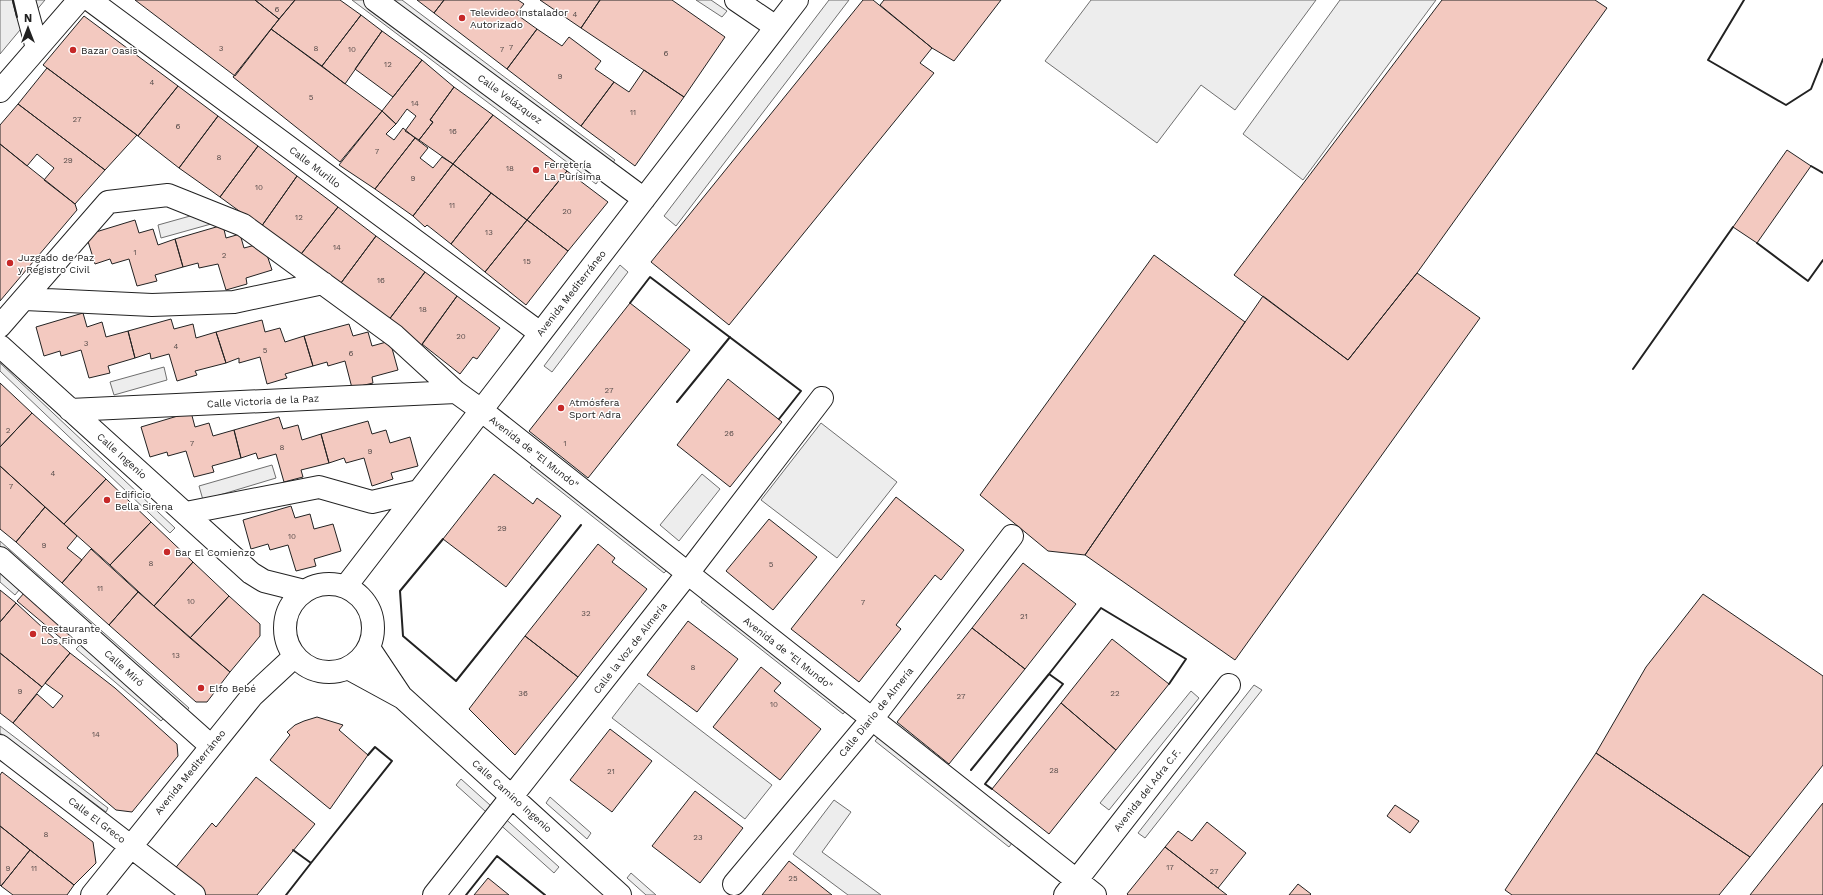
<svg xmlns="http://www.w3.org/2000/svg" width="1823" height="895" font-family="'Work Sans',sans-serif">
  <style>
    .green { fill: #eee; stroke: #6f6f6f }
    .parking { fill: #ededed; stroke: #6f6f6f }
    .building { fill: #f3c9c0; stroke: #222 }
    .lines { fill: none; stroke-linecap: round; stroke-linejoin: round }
    .minor-casing { stroke: #222; stroke-width: 24 }
    .minor { stroke: #fff; stroke-width: 22 }
    .wall { stroke: #222; stroke-width: 2 }
    .poi-dot { fill: #c62828; stroke: #fff; stroke-width: 1.5 }
    .labels { text-anchor: middle; dominant-baseline: central; stroke-width: 3; stroke-linejoin: round; paint-order: stroke }
    .number-label { font-size: 8px; fill: #564c4a }
    .poi-label { font-size: 10px; fill: #222; stroke: #fff; text-anchor: start }
    .street-label { font-size: 10px; fill: #222; stroke: #fff }
  </style>
  <rect width="100%" height="100%" fill="#fff"/>
  <path class="green" d="M 1340,0 L 1436,0 L 1303,180 L 1243,134 Z"/>
  <path class="parking" d="M 0,0 L 45,0 L 0,54 Z
    M 352,0 L 363,0 L 600,178 L 596,184 Z
    M 391,0 L 402,0 L 615,160 L 611,165 Z
    M 696,0 L 711,0 L 727,11 L 722,17 Z
    M 829,0 L 849,0 L 676,226 L 664,216 Z
    M 1091,0 L 1316,0 L 1235,110 L 1201,85 L 1157,143 L 1045,61 Z
    M 208,211 L 211,224 L 161,238 L 158,225 Z
    M 620,265 L 628,272 L 552,372 L 544,366 Z
    M 0,363 L 175,528 L 170,533 L 0,371 Z
    M 164,367 L 167,380 L 114,395 L 110,382 Z
    M 821,423 L 897,482 L 837,558 L 761,500 Z
    M 536,461 L 670,567 L 664,573 L 530,467 Z
    M 272,465 L 276,478 L 203,500 L 199,486 Z
    M 702,474 L 720,489 L 679,541 L 660,525 Z
    M 0,541 L 189,708 L 186,712 L 0,548 Z
    M 0,573 L 19,590 L 15,595 L 0,582 Z
    M 707,594 L 849,707 L 843,714 L 701,602 Z
    M 81,644 L 166,716 L 161,721 L 76,649 Z
    M 639,683 L 772,785 L 745,819 L 612,718 Z
    M 1254,685 L 1262,690 L 1145,838 L 1138,833 Z
    M 1191,691 L 1199,698 L 1109,810 L 1100,803 Z
    M 0,726 L 108,808 L 106,812 L 0,733 Z
    M 881,734 L 1015,839 L 1009,847 L 875,741 Z
    M 461,779 L 559,867 L 554,873 L 456,785 Z
    M 550,797 L 591,833 L 587,839 L 546,803 Z
    M 834,800 L 851,812 L 822,852 L 881,895 L 848,895 L 793,854 Z
    M 631,873 L 656,895 L 646,895 L 627,878 Z"/>
  <path class="building" d="M 135,0 L 255,0 L 279,19 L 235,76 Z
    M 255,0 L 295,0 L 279,19 Z
    M 295,0 L 340,0 L 361,15 L 322,66 L 271,29 Z
    M 417,0 L 444,0 L 434,13 Z
    M 444,0 L 518,0 L 524,4 L 516,14 L 537,29 L 507,69 L 434,13 Z
    M 540,0 L 600,0 L 581,28 Z
    M 600,0 L 672,0 L 725,37 L 684,97 L 581,28 Z
    M 863,0 L 873,0 L 932,48 L 920,63 L 934,73 L 729,325 L 651,262 Z
    M 884,0 L 1001,0 L 954,61 L 932,48 L 880,5 Z
    M 1442,0 L 1595,0 L 1607,8 L 1417,273 L 1348,360 L 1234,275 Z
    M 361,15 L 382,31 L 345,84 L 322,66 Z
    M 84,16 L 178,86 L 138,136 L 43,65 Z
    M 271,29 L 382,111 L 340,162 L 233,77 Z
    M 537,29 L 562,46 L 569,37 L 601,61 L 595,69 L 614,82 L 581,126 L 507,69 Z
    M 382,31 L 422,60 L 393,97 L 355,69 Z
    M 422,60 L 454,87 L 430,120 L 433,122 L 419,140 L 405,131 L 416,116 L 407,109 L 396,124 L 382,111 Z
    M 47,68 L 137,135 L 105,170 L 18,104 Z
    M 644,70 L 684,97 L 635,166 L 581,126 L 614,82 L 629,92 Z
    M 178,86 L 218,116 L 179,168 L 138,136 Z
    M 454,87 L 493,115 L 453,164 L 419,140 L 433,122 L 430,120 Z
    M 18,104 L 105,170 L 75,204 L 44,180 L 54,168 L 37,154 L 27,166 L 0,144 L 0,125 Z
    M 382,111 L 396,124 L 386,134 L 394,140 L 403,128 L 415,138 L 375,189 L 339,165 Z
    M 493,115 L 567,171 L 527,220 L 453,164 Z
    M 218,116 L 258,146 L 220,197 L 179,168 Z
    M 415,138 L 428,148 L 420,158 L 433,168 L 442,157 L 453,164 L 413,216 L 375,189 Z
    M 0,144 L 75,204 L 77,210 L 0,301 Z
    M 258,146 L 297,176 L 261,227 L 220,197 Z
    M 1787,150 L 1811,166 L 1757,243 L 1733,227 Z
    M 453,164 L 491,193 L 451,244 L 427,225 L 425,227 L 413,216 Z
    M 567,171 L 608,202 L 568,251 L 527,220 Z
    M 297,176 L 338,207 L 298,258 L 261,227 Z
    M 491,193 L 527,220 L 485,272 L 451,244 Z
    M 338,207 L 376,236 L 338,287 L 298,258 Z
    M 135,220 L 139,233 L 153,229 L 158,245 L 175,239 L 183,267 L 155,275 L 157,281 L 137,286 L 129,259 L 112,264 L 110,259 L 95,264 L 86,235 Z
    M 527,220 L 568,251 L 526,305 L 485,272 Z
    M 223,225 L 226,238 L 240,234 L 244,248 L 263,243 L 272,270 L 246,278 L 247,284 L 226,290 L 218,264 L 199,268 L 198,263 L 183,267 L 175,239 Z
    M 376,236 L 425,272 L 388,321 L 338,287 Z
    M 1154,255 L 1245,322 L 1085,555 L 1048,551 L 980,495 Z
    M 425,272 L 457,296 L 421,346 L 388,321 Z
    M 1417,273 L 1480,318 L 1235,660 L 1085,555 L 1263,296 L 1348,360 Z
    M 457,296 L 500,328 L 477,359 L 473,357 L 460,374 L 422,344 Z
    M 630,303 L 690,350 L 588,478 L 529,431 Z
    M 83,313 L 87,327 L 102,322 L 106,337 L 128,331 L 135,358 L 108,366 L 110,373 L 89,378 L 81,350 L 61,356 L 60,351 L 44,356 L 36,327 Z
    M 171,319 L 174,329 L 193,324 L 196,338 L 216,332 L 226,363 L 195,371 L 197,375 L 177,381 L 169,354 L 151,359 L 150,353 L 135,358 L 128,331 Z
    M 262,320 L 265,332 L 280,328 L 285,342 L 304,336 L 313,366 L 285,374 L 287,378 L 267,384 L 260,357 L 239,363 L 239,358 L 226,363 L 216,332 Z
    M 349,324 L 353,336 L 368,332 L 372,346 L 390,341 L 398,370 L 372,377 L 373,383 L 352,388 L 345,361 L 328,366 L 327,362 L 313,366 L 304,336 Z
    M 728,379 L 782,422 L 730,487 L 677,445 Z
    M 0,383 L 32,413 L 0,447 Z
    M 191,412 L 195,427 L 209,423 L 213,436 L 234,430 L 241,458 L 212,466 L 214,472 L 194,477 L 186,451 L 168,456 L 167,452 L 150,457 L 141,427 Z
    M 32,413 L 106,479 L 64,524 L 0,466 L 0,447 Z
    M 279,417 L 283,429 L 298,425 L 302,440 L 321,434 L 329,463 L 301,470 L 303,477 L 284,482 L 276,454 L 258,459 L 256,453 L 241,458 L 234,430 Z
    M 368,421 L 372,434 L 386,430 L 390,443 L 410,437 L 418,466 L 391,473 L 393,479 L 372,486 L 364,458 L 346,463 L 344,458 L 329,463 L 321,434 Z
    M 0,466 L 45,507 L 16,542 L 0,529 Z
    M 494,474 L 533,504 L 537,498 L 561,516 L 506,587 L 443,539 Z
    M 106,479 L 151,522 L 110,565 L 64,524 Z
    M 896,497 L 964,550 L 941,580 L 935,575 L 896,625 L 901,629 L 859,682 L 791,629 Z
    M 291,506 L 295,518 L 310,514 L 314,529 L 333,524 L 341,551 L 314,559 L 316,566 L 296,571 L 288,545 L 270,550 L 268,544 L 251,549 L 243,520 Z
    M 45,507 L 77,536 L 67,548 L 82,560 L 62,583 L 16,542 Z
    M 769,519 L 817,557 L 773,610 L 726,571 Z
    M 151,522 L 193,562 L 154,606 L 110,565 Z
    M 598,544 L 615,558 L 612,562 L 647,589 L 578,677 L 525,636 Z
    M 91,549 L 138,592 L 109,625 L 62,583 Z
    M 193,562 L 229,596 L 190,638 L 154,606 Z
    M 1023,563 L 1076,604 L 1025,669 L 972,628 Z
    M 0,590 L 16,603 L 0,622 Z
    M 25,592 L 77,636 L 69,645 L 17,601 Z
    M 138,592 L 230,672 L 207,702 L 196,702 L 109,625 Z
    M 1703,594 L 1823,676 L 1823,765 L 1750,857 L 1596,753 L 1646,667 Z
    M 229,596 L 260,624 L 260,636 L 230,672 L 190,638 Z
    M 16,603 L 70,653 L 42,687 L 0,653 L 0,622 Z
    M 688,621 L 738,659 L 697,712 L 647,675 Z
    M 972,628 L 1025,669 L 949,764 L 897,722 Z
    M 525,636 L 578,677 L 515,755 L 469,709 Z
    M 1112,639 L 1169,684 L 1116,750 L 1061,703 Z
    M 0,653 L 42,687 L 13,723 L 0,713 Z
    M 70,653 L 115,688 L 177,744 L 178,756 L 132,812 L 116,810 L 13,723 L 37,694 L 53,708 L 63,696 L 45,683 Z
    M 761,667 L 781,683 L 774,691 L 821,729 L 780,780 L 713,727 Z
    M 1061,703 L 1116,750 L 1049,834 L 992,789 Z
    M 317,717 L 343,725 L 339,730 L 368,755 L 330,809 L 270,760 L 290,735 L 287,732 L 295,725 L 304,721 Z
    M 610,729 L 652,761 L 612,812 L 570,780 Z
    M 1596,753 L 1750,857 L 1719,895 L 1512,895 L 1505,890 Z
    M 2,772 L 93,842 L 96,863 L 74,885 L 0,826 L 0,775 Z
    M 256,777 L 315,824 L 257,895 L 203,895 L 173,871 L 212,823 L 216,827 Z
    M 695,791 L 743,828 L 700,883 L 652,846 Z
    M 1823,803 L 1823,895 L 1750,895 Z
    M 1395,805 L 1419,821 L 1410,833 L 1387,816 Z
    M 1207,822 L 1246,853 L 1218,888 L 1165,847 L 1178,831 L 1192,841 Z
    M 0,826 L 30,850 L 1,886 L 0,885 Z
    M 1165,847 L 1218,888 L 1227,895 L 1128,895 L 1127,894 Z
    M 30,850 L 74,885 L 67,895 L 13,895 L 1,886 Z
    M 789,861 L 832,895 L 762,895 Z
    M 488,878 L 509,895 L 474,895 Z
    M 1298,884 L 1311,894 L 1310,895 L 1289,895 Z"/>
  <g class="lines">
    <g class="minor-casing">
      <path id="minor" d="M 24,0 L 37,48
        M 90,0 L 540,333
        M 375,0 L 644,199
        M 736,0 L 776,27
        M 0,91 L 79,0
        M 25,299 L 152,305 L 234,302 L 323,283
        M 0,326 L 108,202 L 168,195 L 243,225 L 395,336 L 456,392 L 481,410 L 1095,895
        M 0,346 L 251,573 L 264,581 L 304,591
        M 70,410 L 456,392
        M 186,513 L 319,487 L 372,502 L 419,491
        M 0,558 L 211,746
        M285 628a44 44 0 1 1 88 0a44 44 0 1 1-88 0Z
        M 346,586 L 797,0
        M 369,648 L 401,696
        M 348,668 L 403,698 L 620,895
        M 0,746 L 194,895
        M 734,884 L 872,719 L 1012,536
        M 92,895 L 252,696 L 295,656
        M 434,895 L 688,573 L 822,398
        M 1065,895 L 1229,685"/>
    </g>
    <use href="#minor" class="minor"/>
    <path class="wall" d="M 13,0 L 17,17
      M 1744,0 L 1708,60 L 1786,105 L 1811,89 L 1823,59
      M 1811,166 L 1823,173
      M 1757,243 L 1808,281 L 1823,260
      M 630,303 L 650,277 L 801,391 L 779,419
      M 1633,369 L 1733,227
      M 677,402 L 730,337
      M 443,539 L 400,591 L 403,636 L 456,681 L 581,525
      M 1049,674 L 1101,608 L 1186,659 L 1169,684
      M 971,770 L 1049,674 L 1063,684 L 985,784 L 992,789
      M 311,863 L 392,761 L 375,747 L 368,755
      M 286,895 L 311,863 L 293,850
      M 466,895 L 497,856 L 545,895"/>
  </g>
  <g class="poi-dot">
    <circle cx="462" cy="18" r="4"/>
    <circle cx="73" cy="50" r="4"/>
    <circle cx="536" cy="170" r="4"/>
    <circle cx="10" cy="263" r="4"/>
    <circle cx="561" cy="408" r="4"/>
    <circle cx="107" cy="500" r="4"/>
    <circle cx="167" cy="552" r="4"/>
    <circle cx="33" cy="634" r="4"/>
    <circle cx="201" cy="688" r="4"/>
  </g>
  <g class="labels">
    <g class="number-label">
      <text x="277" y="9">6</text>
      <text x="575" y="14">4</text>
      <text x="511" y="47">7</text>
      <text x="221" y="48">3</text>
      <text x="316" y="48">8</text>
      <text x="352" y="49">10</text>
      <text x="502" y="49">7</text>
      <text x="666" y="53">6</text>
      <text x="388" y="64">12</text>
      <text x="560" y="76">9</text>
      <text x="152" y="82">4</text>
      <text x="311" y="97">5</text>
      <text x="415" y="103">14</text>
      <text x="633" y="112">11</text>
      <text x="77" y="119">27</text>
      <text x="178" y="126">6</text>
      <text x="453" y="131">16</text>
      <text x="377" y="151">7</text>
      <text x="219" y="157">8</text>
      <text x="68" y="160">29</text>
      <text x="510" y="168">18</text>
      <text x="413" y="178">9</text>
      <text x="259" y="187">10</text>
      <text x="452" y="205">11</text>
      <text x="567" y="211">20</text>
      <text x="299" y="217">12</text>
      <text x="489" y="232">13</text>
      <text x="337" y="247">14</text>
      <text x="135" y="252">1</text>
      <text x="224" y="255">2</text>
      <text x="527" y="261">15</text>
      <text x="381" y="280">16</text>
      <text x="423" y="309">18</text>
      <text x="461" y="336">20</text>
      <text x="86" y="343">3</text>
      <text x="176" y="346">4</text>
      <text x="265" y="350">5</text>
      <text x="351" y="353">6</text>
      <text x="609" y="390">27</text>
      <text x="8" y="430">2</text>
      <text x="729" y="433">26</text>
      <text x="192" y="443">7</text>
      <text x="565" y="443">1</text>
      <text x="282" y="447">8</text>
      <text x="370" y="451">9</text>
      <text x="53" y="473">4</text>
      <text x="11" y="486">7</text>
      <text x="502" y="528">29</text>
      <text x="292" y="536">10</text>
      <text x="44" y="545">9</text>
      <text x="151" y="563">8</text>
      <text x="771" y="564">5</text>
      <text x="100" y="588">11</text>
      <text x="191" y="601">10</text>
      <text x="863" y="602">7</text>
      <text x="586" y="613">32</text>
      <text x="1024" y="616">21</text>
      <text x="176" y="655">13</text>
      <text x="693" y="667">8</text>
      <text x="20" y="691">9</text>
      <text x="523" y="693">36</text>
      <text x="1115" y="693">22</text>
      <text x="961" y="696">27</text>
      <text x="774" y="704">10</text>
      <text x="96" y="734">14</text>
      <text x="1054" y="770">28</text>
      <text x="611" y="771">21</text>
      <text x="46" y="834">8</text>
      <text x="698" y="837">23</text>
      <text x="1170" y="867">17</text>
      <text x="8" y="868">9</text>
      <text x="34" y="868">11</text>
      <text x="1214" y="871">27</text>
      <text x="793" y="878">25</text>
    </g>
    <g class="poi-label">
      <text x="470" y="12">Televideo Instalador<tspan x="470" dy="12">Autorizado</tspan></text>
      <text x="81" y="50">Bazar Oasis</text>
      <text x="544" y="164">Ferretería<tspan x="544" dy="12">La Purísima</tspan></text>
      <text x="18" y="257">Juzgado de Paz<tspan x="18" dy="12">y Registro Civil</tspan></text>
      <text x="569" y="402">Atmósfera<tspan x="569" dy="12">Sport Adra</tspan></text>
      <text x="115" y="494">Edificio<tspan x="115" dy="12">Bella Sirena</tspan></text>
      <text x="175" y="552">Bar El Comienzo</text>
      <text x="41" y="628">Restaurante<tspan x="41" dy="12">Los Finos</tspan></text>
      <text x="209" y="688">Elfo Bebé</text>
    </g>
    <g class="street-label">
      <text transform="translate(510 99) rotate(36)">Calle Velázquez</text>
      <text transform="translate(315 167) rotate(37)">Calle Murillo</text>
      <text transform="translate(571 293) rotate(-52)">Avenida Mediterráneo</text>
      <text transform="translate(263 401) rotate(-3)">Calle Victoria de la Paz</text>
      <text transform="translate(534 452) rotate(38)">Avenida de "El Mundo"</text>
      <text transform="translate(122 456) rotate(42)">Calle Ingenio</text>
      <text transform="translate(630 648) rotate(-52)">Calle la Voz de Almería</text>
      <text transform="translate(788 653) rotate(38)">Avenida de "El Mundo"</text>
      <text transform="translate(124 668) rotate(42)">Calle Miró</text>
      <text transform="translate(876 712) rotate(-51)">Calle Diario de Almería</text>
      <text transform="translate(190 772) rotate(-51)">Avenida Mediterráneo</text>
      <text transform="translate(1147 790) rotate(-52)">Avenida del Adra C.F.</text>
      <text transform="translate(512 796) rotate(42)">Calle Camino Ingenio</text>
      <text transform="translate(97 820) rotate(37)">Calle El Greco</text>
    </g>
  </g>
  <g transform="translate(28 28)" stroke="#ffffff" stroke-width="3" paint-order="stroke">
  <path d="M0-3L7 15L0 10L-7 15Z" fill="#222222"/>
  <text y="-6" font-size="11" font-weight="bold" text-anchor="middle" fill="#222222">N</text>
  </g>
</svg>
